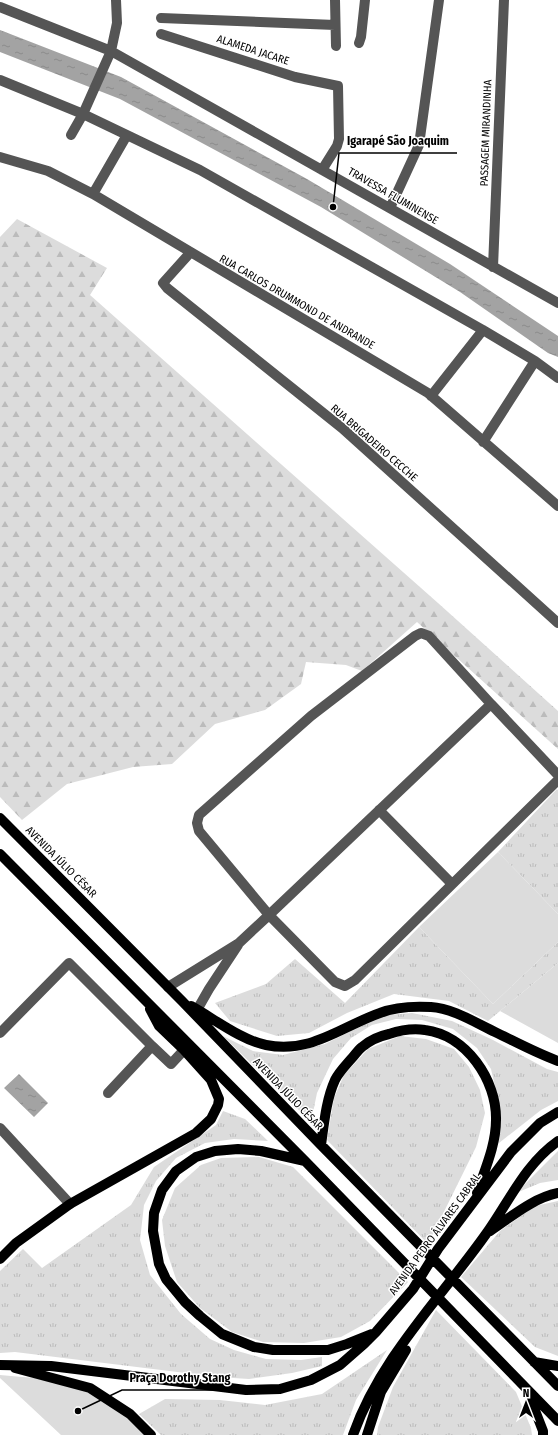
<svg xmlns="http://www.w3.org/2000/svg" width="558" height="1435" font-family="'Fira Sans Condensed',sans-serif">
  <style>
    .grass { fill: url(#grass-tufts) }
    .forest { fill: url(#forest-firs) }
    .park { fill: #dcdcdc }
    .water { fill: url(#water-ripples) }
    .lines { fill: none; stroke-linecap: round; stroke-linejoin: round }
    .minor { stroke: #555; stroke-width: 10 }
    .major { stroke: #000; stroke-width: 10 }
    .labels { text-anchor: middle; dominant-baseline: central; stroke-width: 3; stroke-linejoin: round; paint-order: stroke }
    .street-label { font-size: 11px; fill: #000; stroke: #fff }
    .leader { fill: none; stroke: #000; stroke-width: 1.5 }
    .callout-dot { fill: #000; stroke: #fff; stroke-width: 1.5 }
    .callout-label { font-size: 12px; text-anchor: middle; font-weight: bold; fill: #000; stroke: #fff; stroke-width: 3; stroke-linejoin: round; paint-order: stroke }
  </style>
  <defs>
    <pattern id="grass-tufts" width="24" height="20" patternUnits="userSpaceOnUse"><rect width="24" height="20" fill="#dcdcdc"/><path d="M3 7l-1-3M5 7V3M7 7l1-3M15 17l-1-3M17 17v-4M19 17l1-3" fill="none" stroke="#bbb"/></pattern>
    <pattern id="forest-firs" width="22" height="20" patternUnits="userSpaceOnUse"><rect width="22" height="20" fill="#dcdcdc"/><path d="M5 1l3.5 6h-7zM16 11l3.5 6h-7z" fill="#bbb"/></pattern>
    <pattern id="water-ripples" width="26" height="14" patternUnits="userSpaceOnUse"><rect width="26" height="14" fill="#a3a3a3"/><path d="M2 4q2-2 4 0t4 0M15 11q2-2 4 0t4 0" fill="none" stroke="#8b8b8b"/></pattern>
  </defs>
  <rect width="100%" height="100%" fill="#fff"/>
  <path class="grass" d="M 557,789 L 558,790 L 558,914 L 498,852 Z
    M 419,927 L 493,1004 L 558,942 L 558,963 L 488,1021 L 449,1001 L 394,994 L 347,1013 L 309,1033 L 277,1036 L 230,1021 L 215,1003 L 266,984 L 295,959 L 345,1003 Z
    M 412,1013 L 452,1021 L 493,1040 L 547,1069 L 558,1072 L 558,1101 L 541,1110 L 499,1143 L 501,1112 L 491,1069 L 477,1048 L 453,1029 L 422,1020 L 396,1019 L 372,1025 L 351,1038 L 333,1059 L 317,1093 L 311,1122 L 223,1036 L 253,1051 L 283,1055 L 325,1044 L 359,1027 L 388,1015 Z
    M 400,1036 L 426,1039 L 454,1049 L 469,1067 L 480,1090 L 485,1113 L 476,1147 L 428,1244 L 327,1140 L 334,1098 L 344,1075 L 368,1049 Z
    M 223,1111 L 245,1119 L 268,1141 L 234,1139 L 205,1143 L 176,1158 L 156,1181 L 144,1205 L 140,1240 L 150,1275 L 181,1314 L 210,1339 L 234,1350 L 266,1359 L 301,1360 L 322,1357 L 322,1366 L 292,1373 L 249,1379 L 218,1377 L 15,1352 L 0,1353 L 0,1271 L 23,1249 L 42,1268 L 131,1205 L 154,1167 L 216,1125 Z
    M 558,1151 L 558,1180 L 540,1183 L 516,1193 Z
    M 259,1157 L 293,1167 L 408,1282 L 370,1321 L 341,1337 L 304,1343 L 263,1342 L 232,1332 L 200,1308 L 177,1282 L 165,1246 L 162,1220 L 175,1188 L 201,1165 L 221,1158 Z
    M 558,1201 L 558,1356 L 535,1347 L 461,1277 L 500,1231 L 535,1206 Z
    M 436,1310 L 516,1392 L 531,1428 L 532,1435 L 377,1435 L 378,1427 L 393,1387 Z
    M 387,1350 L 356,1400 L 343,1435 L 161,1435 L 139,1414 L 165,1399 L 220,1400 L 265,1405 L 322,1394 Z"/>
  <path class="forest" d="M 17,219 L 107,268 L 90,295 L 438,603 L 558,711 L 558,749 L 417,622 L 362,671 L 346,665 L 306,662 L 301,684 L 265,710 L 215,724 L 172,764 L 133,767 L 67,784 L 22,820 L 0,797 L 0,237 Z"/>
  <path class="park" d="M 498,852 L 558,914 L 558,942 L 493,1004 L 419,927 Z
    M 558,963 L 558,1043 L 500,1011 Z
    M 0,1375 C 29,1378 61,1378 89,1388 C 107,1395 131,1421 146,1435 L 61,1435 L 0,1378 Z"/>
  <path class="water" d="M 0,30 L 121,77 L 307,179 L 450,264 L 558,336 L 558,357 L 548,353 L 460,292 L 321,207 L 120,99 L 0,52 Z
    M 19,1074 L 48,1103 L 34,1117 L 4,1088 Z"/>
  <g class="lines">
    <path class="minor" d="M 335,0 L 336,46
      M 0,7 L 111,51 L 558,303
      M 161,18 L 335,25
      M 161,34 L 295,77 L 338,86 L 339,139 L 337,146 L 322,170
      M 359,43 L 361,37 L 365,0
      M 0,80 L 83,114 L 200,170 L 483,330 L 535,361 L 558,378
      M 71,135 L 83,114 L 111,51 L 117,23 L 116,0
      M 0,157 L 48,171 L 93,194 L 428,393 L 558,506
      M 93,194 L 127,135
      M 390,208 L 419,145 L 439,0
      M 190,253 L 163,283 L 167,288 L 342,428 L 558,623
      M 493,267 L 504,0
      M 431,396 L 483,330
      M 483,442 L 535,361
      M 491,704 L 558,775
      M 379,810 L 452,884
      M 168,987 L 239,943 L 269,915 L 491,704 L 429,636 L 421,633 L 415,636 L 311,716 L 199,815 L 197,823 L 199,831 L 269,915 L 335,982 L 345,986 L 355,980 L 558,780
      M 197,1010 L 209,989 L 238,945
      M 0,1033 L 69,963 L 152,1046
      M 108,1093 L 152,1046 L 171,1064 L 184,1050
      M 0,1128 L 70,1204"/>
    <path class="major" d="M 0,818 L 182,1001 L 321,1145 L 558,1386
      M 0,854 L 305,1161 L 558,1421
      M 191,1006 C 213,1018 241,1040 266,1045 C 311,1054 340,1027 380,1013 C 395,1007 414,1006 431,1007 C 452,1008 476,1023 495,1032 C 516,1042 536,1053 558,1061
      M 321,1145 C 324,1124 326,1100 335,1080 C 339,1072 346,1065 352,1058 C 355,1055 358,1050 362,1047 C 369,1041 380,1036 389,1034 C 401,1030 412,1028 425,1030 C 466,1035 497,1080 496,1120 C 496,1145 485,1169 477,1193
      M 305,1161 L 261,1151 L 238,1149 L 215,1151 L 196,1157 L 176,1171 L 162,1190 L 154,1213 L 153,1231 L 159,1264 L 166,1279 L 185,1302 L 200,1316 L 222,1334 L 254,1347 L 273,1350 L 328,1350 L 347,1344 L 372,1334
      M 490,1231 C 511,1217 533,1198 558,1193
      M 0,1259 L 16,1243 L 70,1204 L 196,1133 L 211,1119 L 218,1105 L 219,1099 L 211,1080 L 184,1050 L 159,1026 L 150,1009
      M 534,1362 L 558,1366
      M 0,1365 L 51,1366 L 246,1390 L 280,1389 L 311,1380 L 340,1365 L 364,1344 L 376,1332 L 413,1289 L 438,1249 L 511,1152 L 540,1123 L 558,1112
      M 15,1368 L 90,1388 L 130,1414 L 151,1435
      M 529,1395 L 543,1431 L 543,1435
      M 353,1435 C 380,1358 440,1299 486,1234 C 509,1202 525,1164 558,1141
      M 367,1435 L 381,1392 L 406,1350"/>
  </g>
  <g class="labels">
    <g class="street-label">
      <text transform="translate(253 50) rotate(18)">ALAMEDA JACARE</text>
      <text transform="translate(486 133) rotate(-88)">PASSAGEM MIRANDINHA</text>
      <text transform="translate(393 196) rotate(30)">TRAVESSA FLUMINENSE</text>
      <text transform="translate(297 302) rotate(30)">RUA CARLOS DRUMMOND DE ANDRANDE</text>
      <text transform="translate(374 443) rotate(41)">RUA BRIGADEIRO CECCHE</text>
      <text transform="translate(61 862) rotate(45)">AVENIDA JÚLIO CÉSAR</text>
      <text transform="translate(288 1094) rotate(46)">AVENIDA JÚLIO CÉSAR</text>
      <text transform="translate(435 1234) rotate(-54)">AVENIDA PEDRO ÁLVARES CABRAL</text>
    </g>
  </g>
  <path class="leader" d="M333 207L339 153H457M78 1411L122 1390H239"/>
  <g class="callout-dot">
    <circle cx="333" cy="207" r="4"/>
    <circle cx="78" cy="1411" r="4"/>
  </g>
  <g class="callout-label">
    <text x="398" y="145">Igarapé São Joaquim</text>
    <text x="180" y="1382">Praça Dorothy Stang</text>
  </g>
  <g transform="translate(526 1403)" stroke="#ffffff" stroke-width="3" paint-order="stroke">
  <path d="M0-3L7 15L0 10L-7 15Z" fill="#000000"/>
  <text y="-6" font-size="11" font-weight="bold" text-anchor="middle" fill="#000000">N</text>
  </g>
</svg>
